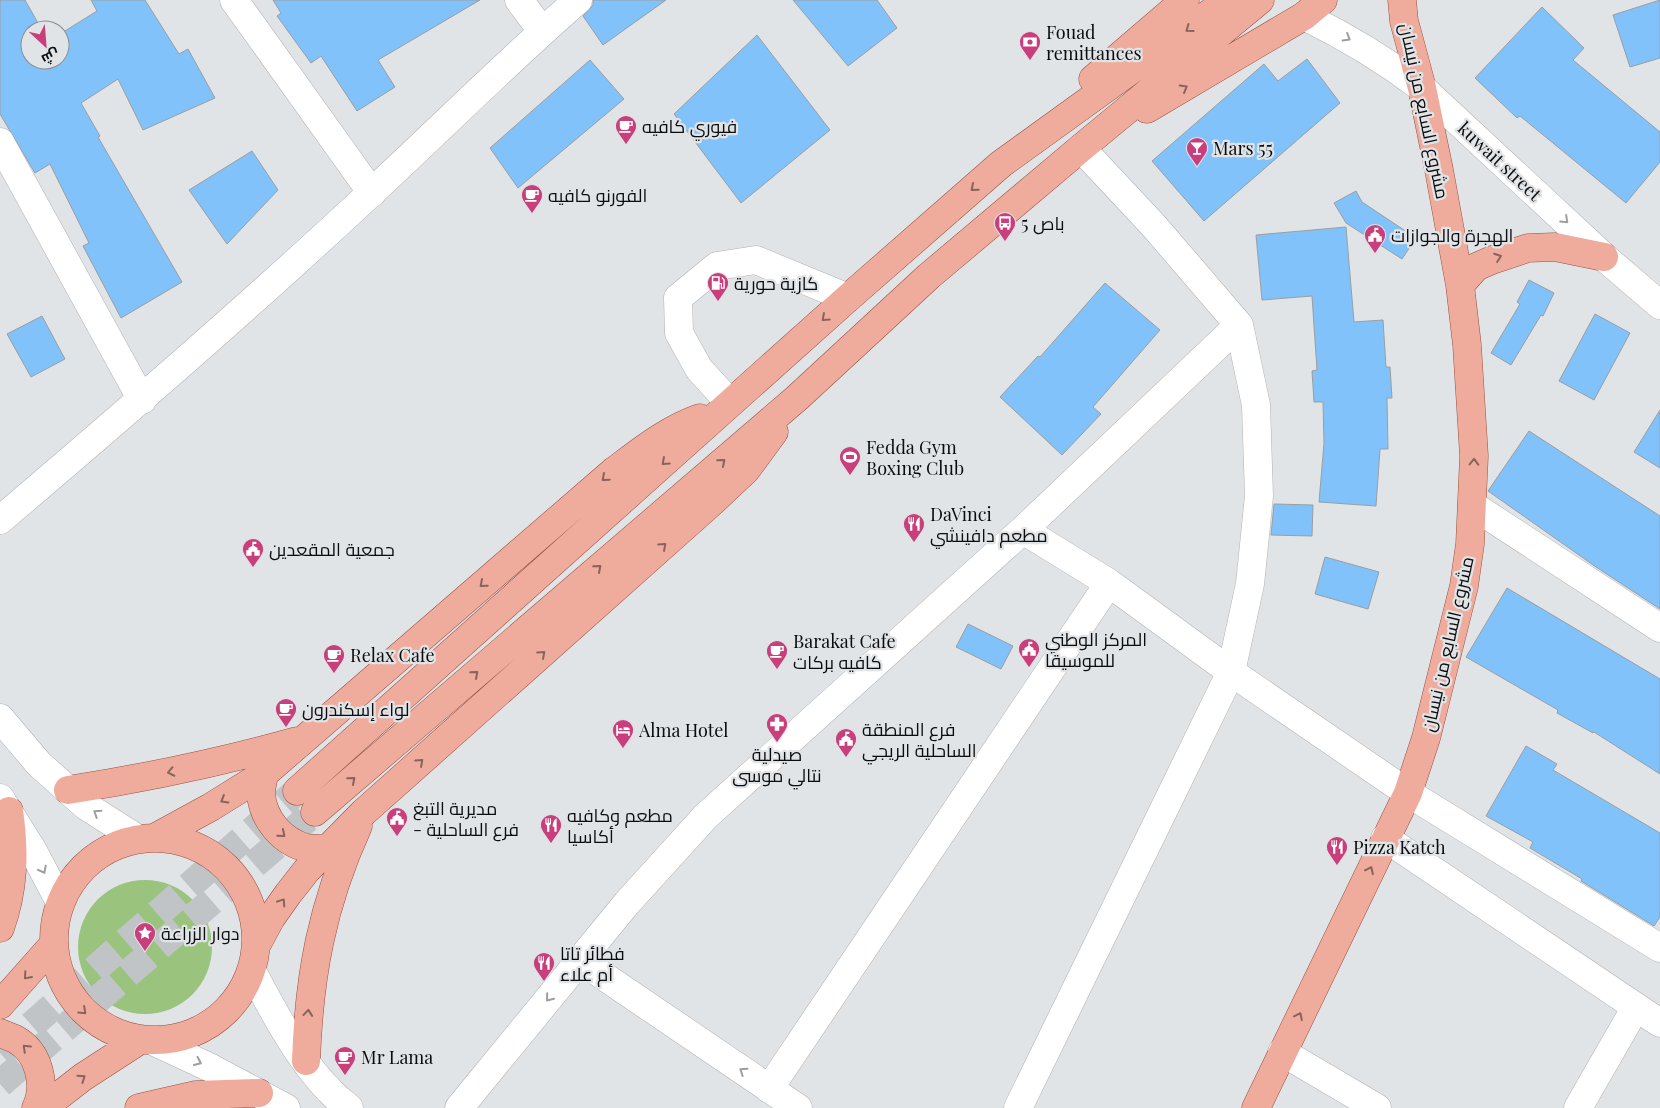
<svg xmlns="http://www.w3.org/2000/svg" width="1660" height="1108" font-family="'Playfair Display',Cairo,serif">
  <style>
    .green { fill: #9ac37d }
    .building { fill: #81c2fb; stroke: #9b9ea1 }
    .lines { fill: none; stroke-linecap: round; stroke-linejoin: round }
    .major-tunnel { stroke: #c1c4c6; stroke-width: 28; stroke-dasharray: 28 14; stroke-linecap: butt }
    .minor-casing { stroke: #afb2b4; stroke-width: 29 }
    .major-casing { stroke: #985040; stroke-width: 29 }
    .minor { stroke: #fff; stroke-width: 28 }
    .major { stroke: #efac9d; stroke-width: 28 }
    .oneway { stroke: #88645c }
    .oneway2 { stroke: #9d9e9e }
    .labels { text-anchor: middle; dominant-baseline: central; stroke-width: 4.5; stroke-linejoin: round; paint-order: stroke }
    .poi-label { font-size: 18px; fill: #0b0c0d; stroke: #e1e4e7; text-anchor: start }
    .street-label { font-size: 18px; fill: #0b0c0d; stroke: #e1e4e7 }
  </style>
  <rect width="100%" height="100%" fill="#e1e4e7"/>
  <path class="green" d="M78 947a67 67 0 1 1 134 0a67 67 0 1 1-134 0Z"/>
  <path class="building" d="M 0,0 L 25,0 L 42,30 L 30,30 L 30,60 L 60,60 L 60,34 L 97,11 L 91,0 L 145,0 L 179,54 L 188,49 L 215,98 L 143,130 L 118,79 L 81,103 L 100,136 L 98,137 L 182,282 L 121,318 L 83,246 L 89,243 L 50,164 L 35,173 L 0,114 Z
    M 273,0 L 480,0 L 378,60 L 395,87 L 357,111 L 321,56 L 311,63 L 277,16 L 281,13 Z
    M 593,0 L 666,0 L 603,45 L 583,16 L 593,5 Z
    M 793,0 L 877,0 L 897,28 L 848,66 Z
    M 1660,0 L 1660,58 L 1630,67 L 1613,15 Z
    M 1542,7 L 1584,48 L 1573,60 L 1660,132 L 1660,162 L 1626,203 L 1520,116 L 1517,118 L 1475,78 Z
    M 757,35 L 830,130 L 741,203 L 674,114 Z
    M 1307,59 L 1340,103 L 1204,221 L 1152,161 L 1264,64 L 1278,81 Z
    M 590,60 L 624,99 L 518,188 L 490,148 Z
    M 252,151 L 278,190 L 227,244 L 189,190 Z
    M 1356,191 L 1362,202 L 1416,238 L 1402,259 L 1346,223 L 1334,203 Z
    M 1346,227 L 1354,322 L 1383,320 L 1386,367 L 1390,367 L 1392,398 L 1387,398 L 1388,449 L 1380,449 L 1376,506 L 1319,502 L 1324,443 L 1323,402 L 1314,402 L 1312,371 L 1317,370 L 1312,296 L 1262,300 L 1256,235 Z
    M 1529,280 L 1554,293 L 1543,316 L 1541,315 L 1511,365 L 1491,353 L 1520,304 L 1517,302 Z
    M 1105,283 L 1160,330 L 1093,407 L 1101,414 L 1062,455 L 1000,397 L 1038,356 L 1040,357 Z
    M 1595,314 L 1630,333 L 1594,400 L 1559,381 Z
    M 42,316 L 65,359 L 31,377 L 7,334 Z
    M 1660,410 L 1660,468 L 1634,452 Z
    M 1529,431 L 1660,516 L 1660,609 L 1596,567 L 1488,491 Z
    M 1274,504 L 1313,505 L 1312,536 L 1271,535 Z
    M 1325,557 L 1379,572 L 1368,609 L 1315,594 Z
    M 1507,588 L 1660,679 L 1660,774 L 1594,732 L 1593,733 L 1557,713 L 1558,710 L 1466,657 Z
    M 968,624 L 1013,646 L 1001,669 L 956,647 Z
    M 1526,746 L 1557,764 L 1553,770 L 1660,833 L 1660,917 L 1654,926 L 1581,881 L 1582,879 L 1530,848 L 1533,842 L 1486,816 Z"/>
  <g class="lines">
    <path class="major-tunnel" d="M 0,1053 L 297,791
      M 0,1084 L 315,812"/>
    <g class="minor-casing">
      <path id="minor" d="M 234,0 L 372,193
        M 519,0 L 542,31
        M 1304,16 C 1345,36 1385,60 1422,88 L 1604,257 L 1660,305
        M 0,142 L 142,400
        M 730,403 L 699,369 L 679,333 L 678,298 L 717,266 L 756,260 L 848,298
        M 1472,505 L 1660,628
        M 0,520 C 126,413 251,305 372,192 C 441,128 507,62 578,0
        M 1023,530 L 1109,583 L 1231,672 L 1408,793 L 1660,948
        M 0,718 L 39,764 L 86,806 L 138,839
        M 0,798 L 33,851 L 60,902
        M 1385,838 L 1660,1023
        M 580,960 L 798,1108
        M 252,971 C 272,1009 299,1060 329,1090 C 335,1097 342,1102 349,1108
        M 153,1041 L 211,1068 L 286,1108
        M 1282,1052 L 1377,1108
        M 769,1089 L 1109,583
        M 459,1108 L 627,903 L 706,816 L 1023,530 L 1239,325
        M 1018,1108 L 1231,672 L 1250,584 L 1259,496 L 1256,405 L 1239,325 L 1154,226 L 1081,148
        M 1578,1108 L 1636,1007"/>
    </g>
    <g class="major-casing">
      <path id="major" d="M 1093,79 L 1185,0
        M 1147,109 L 1304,16 L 1323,0
        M 1460,285 L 1476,267 L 1492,260 L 1528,248 L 1555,247 L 1604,257
        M 264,774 C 263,781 261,788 261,794 C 263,819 282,842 307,848 C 313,849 321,849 327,849
        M 68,790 C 146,778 221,762 297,741
        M 297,791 L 848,298 L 1001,164 L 1228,0
        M 315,812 L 797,398 L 929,276 L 1081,148 L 1260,0
        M 156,837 L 211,807 L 264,774 L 614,471 C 641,451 668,429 700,418
        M54 939a101 101 0 1 1 202 0a101 101 0 1 1-202 0Z
        M 0,928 C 14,889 15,852 9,811
        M 257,944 L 271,918 L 288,894 L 306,871 L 364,812 L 712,502 L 746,470 L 774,432
        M 0,1005 L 53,945
        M 0,1033 C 5,1035 10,1037 15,1039 C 39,1052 47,1085 36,1108
        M 306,1061 C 309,975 322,905 358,826
        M 43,1108 L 83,1077 L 140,1040
        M 139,1108 L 196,1095 L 259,1093
        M 1256,1108 L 1408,793 L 1426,738 L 1464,586 L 1470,544 L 1474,456 L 1467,345 L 1460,285 L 1439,170 L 1422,88 L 1404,21 L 1402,0"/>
    </g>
    <use href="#minor" class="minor"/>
    <use href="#major" class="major"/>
  </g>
  <defs><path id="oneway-chevron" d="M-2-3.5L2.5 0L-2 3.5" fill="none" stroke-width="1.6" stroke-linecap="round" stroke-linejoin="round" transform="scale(1.25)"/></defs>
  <g class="oneway">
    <use href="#oneway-chevron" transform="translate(1189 29) rotate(144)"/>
    <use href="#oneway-chevron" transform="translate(1184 88) rotate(-30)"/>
    <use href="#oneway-chevron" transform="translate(974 188) rotate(139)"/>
    <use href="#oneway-chevron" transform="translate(1498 257) rotate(-20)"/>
    <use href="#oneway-chevron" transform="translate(825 318) rotate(138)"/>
    <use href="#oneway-chevron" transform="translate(665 462) rotate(138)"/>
    <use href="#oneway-chevron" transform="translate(722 462) rotate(-41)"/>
    <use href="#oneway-chevron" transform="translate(1474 462) rotate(-89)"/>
    <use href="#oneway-chevron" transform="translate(605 478) rotate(139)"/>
    <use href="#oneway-chevron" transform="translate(663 546) rotate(-42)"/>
    <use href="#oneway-chevron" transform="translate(598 568) rotate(-41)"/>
    <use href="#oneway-chevron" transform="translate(483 584) rotate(139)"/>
    <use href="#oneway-chevron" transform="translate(542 654) rotate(-42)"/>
    <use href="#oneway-chevron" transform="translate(475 674) rotate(-41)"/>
    <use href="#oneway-chevron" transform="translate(420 762) rotate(-42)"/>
    <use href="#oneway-chevron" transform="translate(171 772) rotate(168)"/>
    <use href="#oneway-chevron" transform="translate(352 780) rotate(-41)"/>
    <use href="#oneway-chevron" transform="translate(224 800) rotate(149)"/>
    <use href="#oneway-chevron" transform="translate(282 834) rotate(40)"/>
    <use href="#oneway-chevron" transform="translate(1370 870) rotate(-64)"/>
    <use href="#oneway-chevron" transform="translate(282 902) rotate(-56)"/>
    <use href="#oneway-chevron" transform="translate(27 976) rotate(131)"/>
    <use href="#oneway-chevron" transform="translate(83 1011) rotate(43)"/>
    <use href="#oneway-chevron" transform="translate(308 1013) rotate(-85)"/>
    <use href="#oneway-chevron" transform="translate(1299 1016) rotate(-64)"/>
    <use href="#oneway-chevron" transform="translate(26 1048) rotate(-136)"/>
    <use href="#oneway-chevron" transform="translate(82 1078) rotate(-35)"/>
  </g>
  <g class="oneway2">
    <use href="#oneway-chevron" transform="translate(1347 38) rotate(31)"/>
    <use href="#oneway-chevron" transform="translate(1565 220) rotate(43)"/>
    <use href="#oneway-chevron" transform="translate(97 813) rotate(-147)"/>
    <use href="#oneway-chevron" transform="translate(43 870) rotate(62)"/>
    <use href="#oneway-chevron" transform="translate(549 998) rotate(129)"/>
    <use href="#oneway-chevron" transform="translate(198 1062) rotate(25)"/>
    <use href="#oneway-chevron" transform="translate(743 1071) rotate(-146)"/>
  </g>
  <defs>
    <g id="bank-pin" transform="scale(1.125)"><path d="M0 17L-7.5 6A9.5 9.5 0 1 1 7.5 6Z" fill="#c83f7b" stroke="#e1e4e7"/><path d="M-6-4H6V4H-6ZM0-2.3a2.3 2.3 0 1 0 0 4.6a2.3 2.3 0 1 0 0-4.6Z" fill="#fff"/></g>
    <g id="cafe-pin" transform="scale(1.125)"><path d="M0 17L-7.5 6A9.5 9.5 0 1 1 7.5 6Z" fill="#c83f7b" stroke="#e1e4e7"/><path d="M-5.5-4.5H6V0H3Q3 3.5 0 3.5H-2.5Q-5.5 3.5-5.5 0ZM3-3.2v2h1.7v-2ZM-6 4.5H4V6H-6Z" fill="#fff"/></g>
    <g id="bar-pin" transform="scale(1.125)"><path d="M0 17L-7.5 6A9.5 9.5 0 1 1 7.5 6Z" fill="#c83f7b" stroke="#e1e4e7"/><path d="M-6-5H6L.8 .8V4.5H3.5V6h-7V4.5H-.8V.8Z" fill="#fff"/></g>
    <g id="bus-pin" transform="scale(1.125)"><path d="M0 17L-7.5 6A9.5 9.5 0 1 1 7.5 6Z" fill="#c83f7b" stroke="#e1e4e7"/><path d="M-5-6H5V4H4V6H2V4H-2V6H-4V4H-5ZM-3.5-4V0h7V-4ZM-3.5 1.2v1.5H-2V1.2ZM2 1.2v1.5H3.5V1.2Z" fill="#fff"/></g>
    <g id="civic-pin" transform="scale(1.125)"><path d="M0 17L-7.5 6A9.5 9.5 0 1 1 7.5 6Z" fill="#c83f7b" stroke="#e1e4e7"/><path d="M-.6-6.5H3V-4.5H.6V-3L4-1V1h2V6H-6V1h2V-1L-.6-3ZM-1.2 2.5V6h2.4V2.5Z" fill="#fff"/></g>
    <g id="fuel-pin" transform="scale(1.125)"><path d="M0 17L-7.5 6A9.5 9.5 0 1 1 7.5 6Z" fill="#c83f7b" stroke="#e1e4e7"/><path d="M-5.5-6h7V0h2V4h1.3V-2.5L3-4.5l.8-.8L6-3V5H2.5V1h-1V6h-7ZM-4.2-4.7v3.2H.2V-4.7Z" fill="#fff"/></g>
    <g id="stadium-pin" transform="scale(1.125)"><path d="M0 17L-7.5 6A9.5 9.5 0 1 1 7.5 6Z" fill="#c83f7b" stroke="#e1e4e7"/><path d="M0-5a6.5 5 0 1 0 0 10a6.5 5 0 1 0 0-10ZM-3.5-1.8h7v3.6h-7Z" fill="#fff"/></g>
    <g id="restaurant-pin" transform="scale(1.125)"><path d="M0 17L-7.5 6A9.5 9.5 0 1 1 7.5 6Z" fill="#c83f7b" stroke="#e1e4e7"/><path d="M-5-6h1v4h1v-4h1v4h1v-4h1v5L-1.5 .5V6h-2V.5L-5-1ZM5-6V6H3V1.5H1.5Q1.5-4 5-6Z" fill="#fff"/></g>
    <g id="pharmacy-pin" transform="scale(1.125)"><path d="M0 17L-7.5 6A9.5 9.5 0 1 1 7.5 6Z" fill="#c83f7b" stroke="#e1e4e7"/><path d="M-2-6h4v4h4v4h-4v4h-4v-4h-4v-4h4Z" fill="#fff"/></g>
    <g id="hotel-pin" transform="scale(1.125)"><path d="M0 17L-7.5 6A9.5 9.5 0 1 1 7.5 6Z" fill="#c83f7b" stroke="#e1e4e7"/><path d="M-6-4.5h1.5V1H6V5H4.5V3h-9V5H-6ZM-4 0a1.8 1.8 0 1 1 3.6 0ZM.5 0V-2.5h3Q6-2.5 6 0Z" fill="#fff"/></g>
    <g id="sight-pin" transform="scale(1.125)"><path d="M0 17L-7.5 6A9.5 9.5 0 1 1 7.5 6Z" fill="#c83f7b" stroke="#e1e4e7"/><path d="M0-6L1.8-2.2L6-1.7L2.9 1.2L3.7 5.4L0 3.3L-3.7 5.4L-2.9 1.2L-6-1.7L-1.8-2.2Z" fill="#fff"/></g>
  </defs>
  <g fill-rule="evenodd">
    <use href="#bank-pin" x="1030" y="42"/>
    <use href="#cafe-pin" x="626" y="126"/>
    <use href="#bar-pin" x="1197" y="148"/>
    <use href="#cafe-pin" x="532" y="195"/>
    <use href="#bus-pin" x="1005" y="223"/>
    <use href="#civic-pin" x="1375" y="235"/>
    <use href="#fuel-pin" x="718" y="283"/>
    <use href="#stadium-pin" x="850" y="457"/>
    <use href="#restaurant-pin" x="914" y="524"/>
    <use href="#civic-pin" x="253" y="549"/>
    <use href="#civic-pin" x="1029" y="649"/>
    <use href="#cafe-pin" x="777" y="651"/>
    <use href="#cafe-pin" x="334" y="655"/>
    <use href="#cafe-pin" x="286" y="709"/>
    <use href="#pharmacy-pin" x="777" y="724"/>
    <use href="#hotel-pin" x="623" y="730"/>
    <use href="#civic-pin" x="846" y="739"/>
    <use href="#civic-pin" x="397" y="818"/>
    <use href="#restaurant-pin" x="551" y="825"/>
    <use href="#restaurant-pin" x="1337" y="847"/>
    <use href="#sight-pin" x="145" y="933"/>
    <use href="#restaurant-pin" x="544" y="963"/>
    <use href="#cafe-pin" x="345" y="1057"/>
  </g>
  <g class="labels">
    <g class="poi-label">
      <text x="1046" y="32">Fouad<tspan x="1046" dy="21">remittances</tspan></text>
      <text x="642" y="126">فيوري كافيه</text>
      <text x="1213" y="148">Mars 55</text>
      <text x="548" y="195">الفورنو كافيه</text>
      <text x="1021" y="223">باص 5</text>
      <text x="1391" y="235">الهجرة والجوازات</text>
      <text x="734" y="283">كازية حورية</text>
      <text x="866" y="447">Fedda Gym<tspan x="866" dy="21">Boxing Club</tspan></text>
      <text x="930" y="514">DaVinci<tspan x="930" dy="21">مطعم دافينشي</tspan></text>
      <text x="269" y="549">جمعية المقعدين</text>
      <text x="1045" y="639">المركز الوطني<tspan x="1045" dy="21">للموسيقا</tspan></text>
      <text x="793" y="641">Barakat Cafe<tspan x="793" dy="21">كافيه بركات</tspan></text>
      <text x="350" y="655">Relax Cafe</text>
      <text x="302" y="709">لواء إسكندرون</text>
      <text x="862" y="729">فرع المنطقة<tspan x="862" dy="21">الساحلية الريجي</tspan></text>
      <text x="639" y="730">Alma Hotel</text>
      <text x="777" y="754" text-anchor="middle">صيدلية<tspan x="777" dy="21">نتالي موسى</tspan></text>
      <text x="413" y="808">مديرية التبغ<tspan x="413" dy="21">- فرع الساحلية</tspan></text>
      <text x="567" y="815">مطعم وكافيه<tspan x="567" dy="21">أكاسيا</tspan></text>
      <text x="1353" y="847">Pizza Katch</text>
      <text x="161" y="933">دوار الزراعة</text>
      <text x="560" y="953">فطائر تاتا<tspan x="560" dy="21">أم علاء</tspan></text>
      <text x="361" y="1057">Mr Lama</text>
    </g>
    <g class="street-label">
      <text transform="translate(1425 111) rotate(78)">مشروع السابع من نيسان</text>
      <text transform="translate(1500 161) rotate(43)">kuwait street</text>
      <text transform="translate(1447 644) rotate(-77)">مشروع السابع من نيسان</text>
    </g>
  </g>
  <g transform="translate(45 45) rotate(154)"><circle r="24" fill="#e1e4e7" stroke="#8b8e90"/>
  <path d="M0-4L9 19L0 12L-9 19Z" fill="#c83f7b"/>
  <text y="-8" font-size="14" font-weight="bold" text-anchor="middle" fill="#0b0c0d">ش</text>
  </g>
</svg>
